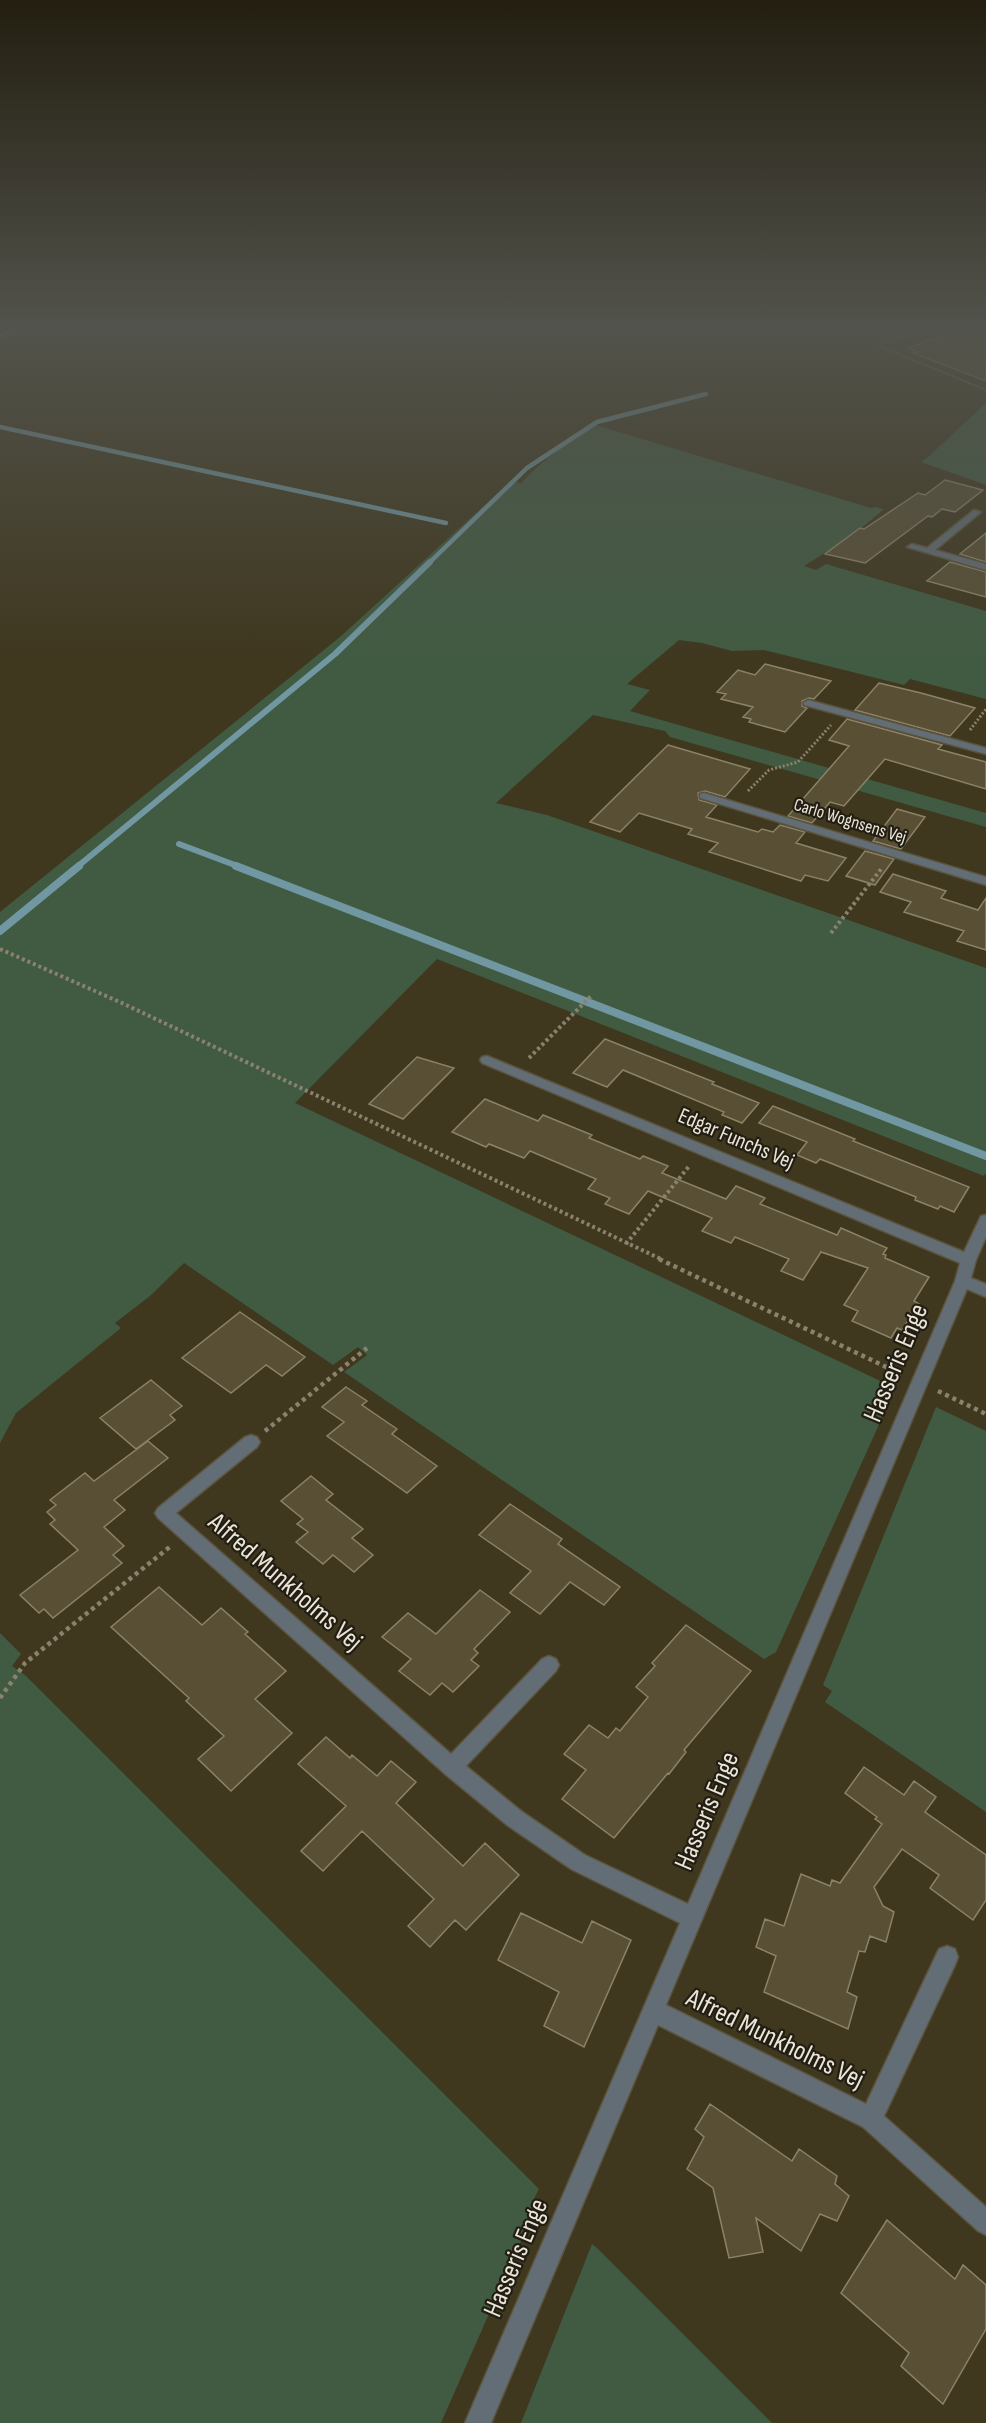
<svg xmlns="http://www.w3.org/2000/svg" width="986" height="2423" font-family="'Sofia Sans Condensed',sans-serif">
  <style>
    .green { fill: #415b42 }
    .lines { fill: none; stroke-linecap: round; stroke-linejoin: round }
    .stream-far2 { stroke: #7198a2; stroke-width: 4.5 }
    .stream-far1 { stroke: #7198a2; stroke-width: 6 }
    .stream { stroke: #7198a2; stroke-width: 8 }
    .building { fill: #584f35; stroke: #8c8267; stroke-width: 1.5 }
    .minor-casing { stroke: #5b533c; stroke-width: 3 }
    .path-far3 { stroke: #8a826e; stroke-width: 2; stroke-dasharray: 1.5 1.5; stroke-linecap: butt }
    .path-far2 { stroke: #8a826e; stroke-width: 3; stroke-dasharray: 2 2; stroke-linecap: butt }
    .path-far1 { stroke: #8a826e; stroke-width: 4; stroke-dasharray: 3 3; stroke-linecap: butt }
    .path { stroke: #8a826e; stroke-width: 4.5; stroke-dasharray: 4 4; stroke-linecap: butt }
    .minor { fill: #626d75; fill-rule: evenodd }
    .labels { text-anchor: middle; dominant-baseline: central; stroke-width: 4.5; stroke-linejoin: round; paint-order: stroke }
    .far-street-label { font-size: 18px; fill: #ebe5d7; stroke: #221e14 }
    .street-label { font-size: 22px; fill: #ebe5d7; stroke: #221e14 }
    .near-street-label { font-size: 27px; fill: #ebe5d7; stroke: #221e14 }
  </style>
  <rect width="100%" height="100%" fill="#3f371e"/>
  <path class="green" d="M 986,403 L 986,485 L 921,462 L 927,458 Z
    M 596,425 L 871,508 L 875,507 L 884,509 L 854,534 L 804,566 L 816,570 L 826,564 L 986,611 L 986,699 L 910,679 L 904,685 L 764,650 L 732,651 L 702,643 L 679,640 L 627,684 L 650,690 L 630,711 L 986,813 L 986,827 L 670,737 L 665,731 L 593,715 L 496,803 L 547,815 L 986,968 L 986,1173 L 984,1176 L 437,959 L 295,1103 L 893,1387 L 877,1429 L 776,1652 L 764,1659 L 344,1372 L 367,1355 L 358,1347 L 333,1365 L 184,1263 L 150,1296 L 115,1323 L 121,1328 L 16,1413 L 0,1443 L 0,912 L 340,637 L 511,481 L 523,484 L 522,482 C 543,459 570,442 596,425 Z
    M 936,1407 L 986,1431 L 986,1812 L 825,1702 L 832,1691 L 823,1685 Z
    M 0,1633 L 21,1654 L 12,1666 L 25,1675 L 539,2189 L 530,2206 L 535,2209 L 441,2423 L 0,2423 Z
    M 592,2244 L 597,2248 L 772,2423 L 521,2423 Z"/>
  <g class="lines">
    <path class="stream-far2" d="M 0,336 L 19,327
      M 0,427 L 446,523
      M 429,563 L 527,468 L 597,422 L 706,394"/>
    <path class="stream-far1" d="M 179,844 L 240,867
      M 77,867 L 335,654 L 430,562"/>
    <path class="stream" d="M 236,866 L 986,1156
      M 0,931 L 79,866"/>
  </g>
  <path class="building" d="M 963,331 L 986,340 L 986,381 L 913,353 L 917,352 L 908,348 L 923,343 L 921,342 Z
    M 945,480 L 983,490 L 955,512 L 942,509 L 932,517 L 928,516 L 865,563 L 825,554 L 860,528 L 864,529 L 918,493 L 925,495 Z
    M 986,533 L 986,562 L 960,554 Z
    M 950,562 L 986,572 L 986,597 L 927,581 Z
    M 765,664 L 831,681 L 814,699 L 809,698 L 802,701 L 802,706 L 807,708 L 785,732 L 749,722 L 751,719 L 743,717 L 753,707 L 721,699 L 726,694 L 717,692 L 738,670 L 755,675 Z
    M 879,683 L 921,693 L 975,708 L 950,736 L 855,710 Z
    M 847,719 L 942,745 L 938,749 L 986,762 L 986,789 L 885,759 L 844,806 L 830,802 L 812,823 L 788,816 L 849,746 L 829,740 Z
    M 668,745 L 750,769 L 725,797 L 705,791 L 698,793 L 699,800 L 717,805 L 706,817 L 758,832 L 762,829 L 773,832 L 780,825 L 805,832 L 796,843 L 846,858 L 828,881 L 805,875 L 801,881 L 709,852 L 718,843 L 688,834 L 692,829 L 639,813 L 620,832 L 590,822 Z
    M 897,809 L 925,817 L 901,849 L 873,841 Z
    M 865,851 L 894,859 L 875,885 L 846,876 Z
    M 893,874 L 946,891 L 941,898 L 978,910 L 986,898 L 986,950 L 957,941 L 964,931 L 904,912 L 911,902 L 880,892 Z
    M 605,1039 L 714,1082 L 712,1084 L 759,1103 L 742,1123 L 722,1115 L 724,1112 L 623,1070 L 607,1087 L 573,1073 Z
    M 417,1057 L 454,1068 L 403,1119 L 369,1104 Z
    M 485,1099 L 538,1121 L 543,1115 L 592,1135 L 589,1138 L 640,1159 L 643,1156 L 668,1166 L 662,1173 L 726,1199 L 736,1186 L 765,1198 L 760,1204 L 837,1235 L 841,1228 L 887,1248 L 883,1254 L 886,1255 L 885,1258 L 929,1277 L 914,1301 L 919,1304 L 902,1330 L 897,1328 L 891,1338 L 852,1321 L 858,1311 L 844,1305 L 868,1268 L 821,1252 L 803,1280 L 781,1271 L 789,1259 L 735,1237 L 731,1243 L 702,1231 L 712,1218 L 648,1191 L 629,1214 L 605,1204 L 610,1198 L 588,1189 L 596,1179 L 530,1151 L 524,1158 L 489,1144 L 486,1147 L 452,1132 Z
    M 773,1106 L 855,1139 L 853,1141 L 969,1187 L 954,1212 L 940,1206 L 938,1209 L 915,1200 L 916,1197 L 820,1159 L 816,1163 L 797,1155 L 807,1142 L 759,1123 Z
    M 240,1312 L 305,1357 L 282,1376 L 266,1365 L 231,1393 L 182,1358 Z
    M 151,1380 L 182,1406 L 170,1415 L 175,1420 L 136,1449 L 100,1418 Z
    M 346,1387 L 367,1401 L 362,1405 L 397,1429 L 392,1434 L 437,1466 L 407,1493 L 327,1436 L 344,1422 L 322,1407 Z
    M 148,1441 L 168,1458 L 114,1500 L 125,1510 L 104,1527 L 124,1546 L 113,1555 L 122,1563 L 53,1618 L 44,1609 L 39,1613 L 20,1595 L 78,1550 L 50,1524 L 55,1520 L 47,1512 L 56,1505 L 50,1500 L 85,1473 L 94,1481 Z
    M 311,1476 L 333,1494 L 326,1500 L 363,1529 L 352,1538 L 373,1555 L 354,1572 L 333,1555 L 323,1564 L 296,1542 L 308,1532 L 297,1524 L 303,1519 L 281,1501 Z
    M 510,1504 L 562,1539 L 558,1544 L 620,1587 L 604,1605 L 570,1582 L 540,1614 L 510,1593 L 531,1571 L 479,1535 Z
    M 159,1587 L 202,1625 L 221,1608 L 248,1632 L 245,1634 L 286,1671 L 255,1699 L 292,1733 L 231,1791 L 198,1759 L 224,1736 L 186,1701 L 189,1698 L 111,1627 Z
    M 480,1590 L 510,1612 L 474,1649 L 478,1653 L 471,1660 L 479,1666 L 453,1692 L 442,1683 L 430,1695 L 399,1671 L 411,1659 L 382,1637 L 408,1613 L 436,1634 Z
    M 686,1625 L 751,1671 L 684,1750 L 686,1752 L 669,1774 L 668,1773 L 614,1838 L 562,1799 L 586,1770 L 564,1754 L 589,1725 L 608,1738 L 616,1728 L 620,1731 L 648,1697 L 636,1687 L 655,1666 L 652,1663 Z
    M 326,1737 L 350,1758 L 352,1755 L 377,1776 L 391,1761 L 416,1782 L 396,1803 L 463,1866 L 485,1843 L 519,1875 L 466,1930 L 455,1920 L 430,1947 L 408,1926 L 434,1899 L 362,1831 L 323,1871 L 301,1851 L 346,1806 L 298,1764 Z
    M 864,1767 L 904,1795 L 914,1781 L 936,1797 L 925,1812 L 986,1855 L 986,1900 L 973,1920 L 930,1888 L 939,1875 L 902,1849 L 874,1887 L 883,1906 L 894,1912 L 886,1942 L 870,1936 L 865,1952 L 859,1951 L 847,1992 L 857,1997 L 848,2029 L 764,1992 L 776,1956 L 756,1947 L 765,1919 L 784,1926 L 801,1874 L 830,1886 L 832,1880 L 840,1883 L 882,1824 L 875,1819 L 877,1817 L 845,1793 Z
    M 521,1913 L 582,1943 L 592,1921 L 631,1940 L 584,2047 L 544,2026 L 559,1992 L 498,1960 Z
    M 710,2104 L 792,2161 L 799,2149 L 837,2176 L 835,2184 L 849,2196 L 837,2221 L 820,2214 L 801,2251 L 756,2218 L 763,2252 L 729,2258 L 713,2188 L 687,2169 L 704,2137 L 695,2129 Z
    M 887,2220 L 955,2279 L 963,2265 L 986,2285 L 986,2329 L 943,2404 L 901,2366 L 909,2353 L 841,2293 Z"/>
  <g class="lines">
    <g class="minor-casing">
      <path id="minor" d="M 974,510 L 981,512 L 935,550 L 986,564 L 986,570 L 907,547 L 912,544 L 927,548 Z
        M 808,700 L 986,748 L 986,754 L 804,705 L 803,703 Z
        M 704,793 L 986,877 L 986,885 L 700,798 L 700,794 Z
        M 487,1056 L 964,1252 L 981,1216 L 986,1215 L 986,1237 L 976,1260 L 971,1278 L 986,1284 L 986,1297 L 967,1289 L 666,2005 L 866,2104 L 939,1949 L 947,1946 L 955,1949 L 958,1957 L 955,1965 L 884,2116 L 986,2207 L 986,2235 L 978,2231 L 863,2127 L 658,2025 L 491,2423 L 465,2423 L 680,1923 L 571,1869 L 507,1825 L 445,1774 L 158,1518 L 155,1513 L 158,1508 L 245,1437 L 251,1435 L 257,1437 L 260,1442 L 257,1447 L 176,1513 L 451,1754 L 542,1659 L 549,1656 L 556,1659 L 559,1665 L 556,1671 L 466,1766 L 521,1811 L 585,1855 L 688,1904 L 955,1281 L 960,1263 L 482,1063 L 480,1060 L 482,1057 Z"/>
    </g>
    <path class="path-far3" d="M 909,336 L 881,343 L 879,346 L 986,390
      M 0,341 L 29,327"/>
    <path class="path-far2" d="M 970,730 L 986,709
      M 748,791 L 769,770 L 798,762 L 831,725"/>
    <path class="path-far1" d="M 831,933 L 882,868
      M 0,949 L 122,1003 L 663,1260
      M 529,1058 L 592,995
      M 626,1244 L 690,1165"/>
    <path class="path" d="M 659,1259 L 901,1374
      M 938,1391 L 986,1414
      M 265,1431 L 367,1348
      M 0,1698 L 25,1663 L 171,1546"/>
    <use href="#minor" class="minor"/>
  </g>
  <linearGradient id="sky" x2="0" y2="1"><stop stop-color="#231e10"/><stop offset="0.49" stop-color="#52534c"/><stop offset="1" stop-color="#52534c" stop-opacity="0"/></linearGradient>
  <rect width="986" height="666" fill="url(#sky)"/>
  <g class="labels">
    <g class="far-street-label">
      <text transform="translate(850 821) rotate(17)">Carlo Wognsens Vej</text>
    </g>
    <g class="street-label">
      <text transform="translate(736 1139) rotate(23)">Edgar Funchs Vej</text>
    </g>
    <g class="near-street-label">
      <text transform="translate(896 1363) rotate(-67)">Hasseris Enge</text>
      <text transform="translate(285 1582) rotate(41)">Alfred Munkholms Vej</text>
      <text transform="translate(707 1811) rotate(-67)">Hasseris Enge</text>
      <text transform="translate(775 2039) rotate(26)">Alfred Munkholms Vej</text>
      <text transform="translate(516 2258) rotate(-67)">Hasseris Enge</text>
    </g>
  </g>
</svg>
